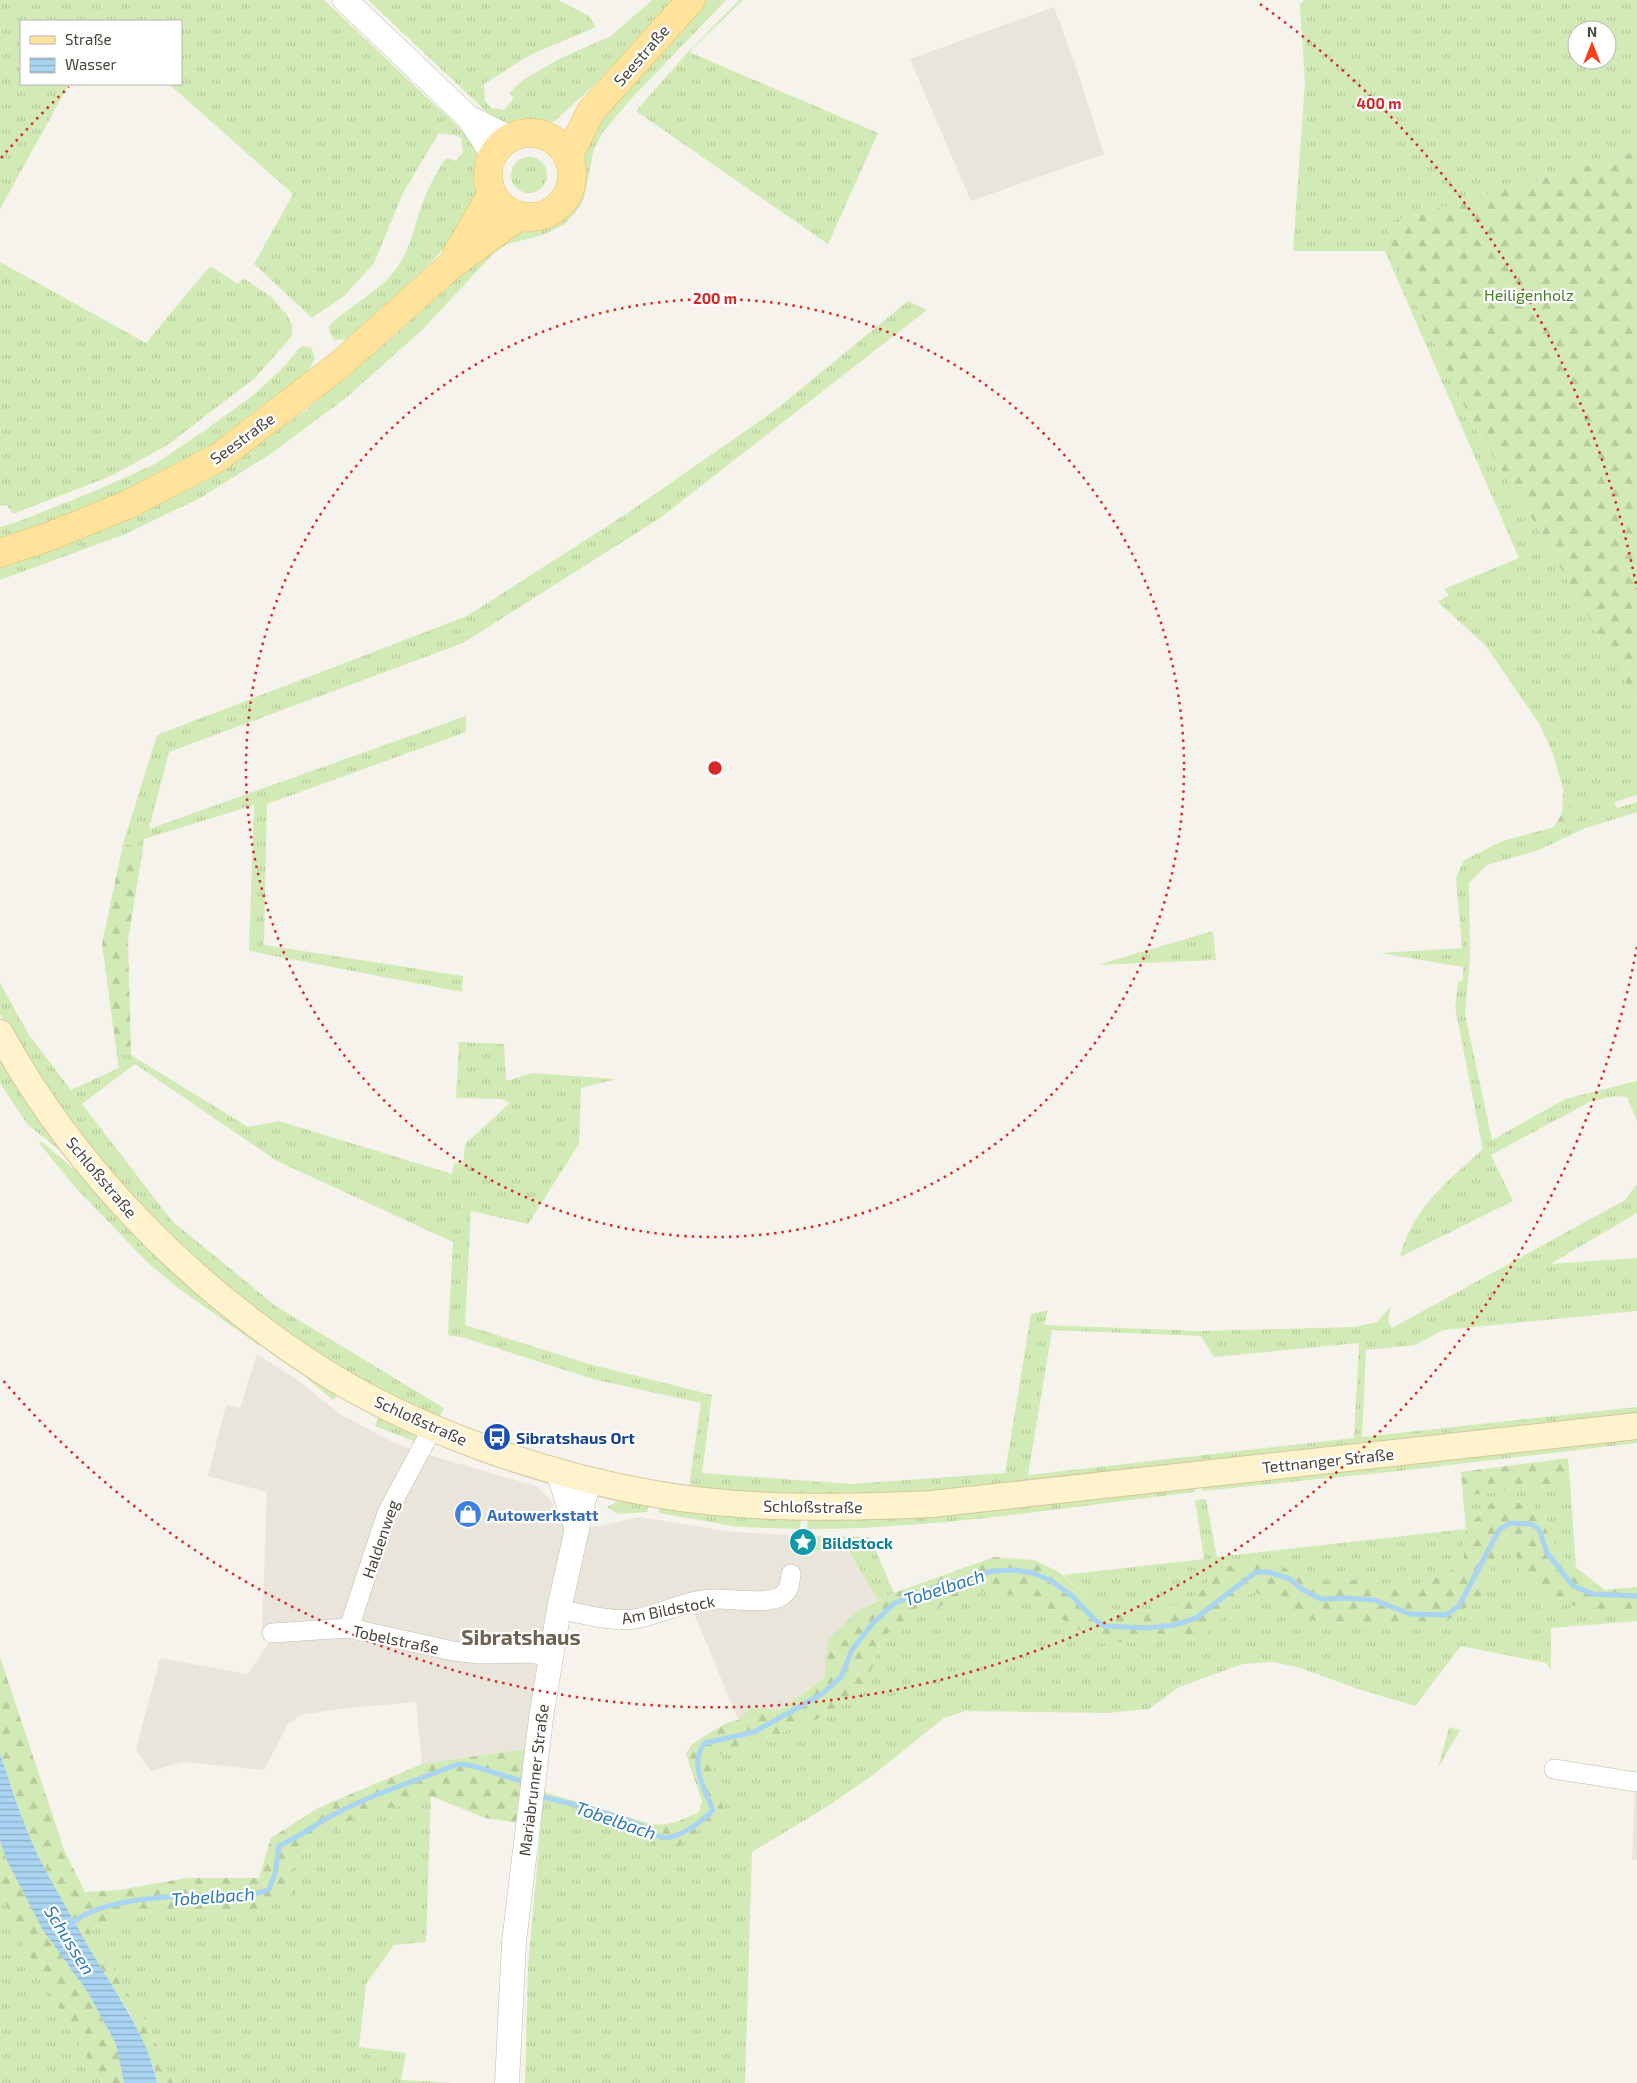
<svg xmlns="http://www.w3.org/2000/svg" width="1637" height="2083" font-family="'Exo 2',sans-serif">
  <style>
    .residential { fill: #eae5da }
    .grass { fill: url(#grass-tufts); fill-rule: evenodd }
    .forest { fill: url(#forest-firs) }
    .water { fill: url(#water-rules) }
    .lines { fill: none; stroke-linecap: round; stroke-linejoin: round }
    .stream { stroke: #a9d4f2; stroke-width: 5 }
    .minor-casing { stroke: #c2bbae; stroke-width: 20 }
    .tertiary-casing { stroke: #c2bbae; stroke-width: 25 }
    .secondary-casing { stroke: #d6c79b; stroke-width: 28 }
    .primary-casing { stroke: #e6c16a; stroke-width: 29 }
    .minor { stroke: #fff; stroke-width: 19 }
    .tertiary { stroke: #fff; stroke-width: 24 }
    .secondary { stroke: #fff3cd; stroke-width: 26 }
    .primary { stroke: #ffe39c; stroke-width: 28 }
    .ring { fill: none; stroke: #d62828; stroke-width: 2.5; stroke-dasharray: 2.5 5 }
    .labels { text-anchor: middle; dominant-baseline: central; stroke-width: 4.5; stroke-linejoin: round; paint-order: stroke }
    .street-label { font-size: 16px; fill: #4b4439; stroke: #fff }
    .park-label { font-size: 16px; fill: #4a7f2a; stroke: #fff }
    .transit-label { font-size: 16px; font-weight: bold; fill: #164399; stroke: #fff; text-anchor: start }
    .shop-label { font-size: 16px; font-weight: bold; fill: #366cbe; stroke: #fff; text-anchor: start }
    .culture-label { font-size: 16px; font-weight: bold; fill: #0d838f; stroke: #fff; text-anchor: start }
    .water-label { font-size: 18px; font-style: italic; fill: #2e7ab2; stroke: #fff }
    .district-label { font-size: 21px; font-weight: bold; fill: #6e6250; stroke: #fff }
    .centre { fill: #d62828; stroke: #fff; stroke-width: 2.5 }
    .ring-label { font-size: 15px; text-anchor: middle; font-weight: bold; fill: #d62828; stroke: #fff; stroke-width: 4.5; stroke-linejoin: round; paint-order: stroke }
  </style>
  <defs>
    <pattern id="grass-tufts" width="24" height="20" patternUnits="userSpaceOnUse" patternTransform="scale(1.25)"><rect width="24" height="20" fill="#d2eab5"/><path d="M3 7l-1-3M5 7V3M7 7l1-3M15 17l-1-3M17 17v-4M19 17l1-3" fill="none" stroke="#b6ca9c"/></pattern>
    <pattern id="forest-firs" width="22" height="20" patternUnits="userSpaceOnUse" patternTransform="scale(1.25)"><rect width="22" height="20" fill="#d2eab5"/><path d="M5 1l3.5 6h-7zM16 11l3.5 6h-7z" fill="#b6ca9c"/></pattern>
    <pattern id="water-rules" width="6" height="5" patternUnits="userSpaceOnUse" patternTransform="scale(1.25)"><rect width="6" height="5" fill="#a9d4f2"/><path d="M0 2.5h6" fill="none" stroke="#8caec5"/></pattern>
  </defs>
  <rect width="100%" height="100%" fill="#f6f3ec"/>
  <path class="residential" d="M 1054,7 L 1076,67 L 1104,154 L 971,201 L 910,59 Z
    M 257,1354 L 299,1381 L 340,1414 L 390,1441 L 422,1453 L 536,1486 L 550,1500 L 563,1520 L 572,1525 L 532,1748 L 422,1764 L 416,1702 L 338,1709 L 301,1715 L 288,1724 L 264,1770 L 183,1762 L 151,1771 L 136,1750 L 160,1658 L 248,1674 L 273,1636 L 262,1630 L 267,1492 L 208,1476 L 226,1405 L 240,1408 Z
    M 640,1517 L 732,1532 L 792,1535 L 795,1554 L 846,1546 L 878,1600 L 857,1611 L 825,1658 L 825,1676 L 779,1711 L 764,1708 L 749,1709 L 738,1720 L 690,1603 L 612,1619 L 565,1600 L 585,1527 L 599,1526 Z
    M 1635,1785 L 1637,1785 L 1637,1860 L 1632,1860 Z"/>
  <path class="grass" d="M 0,0 L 324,0 C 357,31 390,62 423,94 C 438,108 470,134 477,152 C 501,217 390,301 348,339 L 334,340 L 330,333 L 329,326 C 352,303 383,291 400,263 C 412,244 415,222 423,202 C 429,185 437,172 446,158 L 456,161 L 463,152 L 461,138 L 455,135 L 439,133 L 403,193 L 374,263 L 344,296 L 312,318 L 254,264 L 293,194 L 169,84 L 181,84 L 181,21 L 21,21 L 21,84 L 69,84 L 0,209 Z
    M 368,0 L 558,0 L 589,16 L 596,27 L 532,54 L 484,84 L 485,101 L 491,108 L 504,110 L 514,98 L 509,93 L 523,80 L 559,59 L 611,36 L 652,0 L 675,0 L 591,88 L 556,120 L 546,124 L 510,125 L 489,114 Z
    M 704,0 L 726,0 L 631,99 L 603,132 L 594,149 L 584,199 L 575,213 L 565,224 L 543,235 L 507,244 L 492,255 L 422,330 L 347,397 L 269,455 L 200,498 L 123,535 L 0,580 L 0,563 L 246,452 L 305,411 L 401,330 L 453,277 L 519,225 L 541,224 L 565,209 L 572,197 L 577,184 L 577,160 L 586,136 L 684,20 Z
    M 739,0 L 743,0 L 689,52 L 878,133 L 828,244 L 636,111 L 688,52 Z
    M 1304,0 L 1637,0 L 1637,151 L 1390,222 L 1388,246 L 1473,424 L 1535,523 L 1637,703 L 1637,795 L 1614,802 L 1617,808 L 1637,802 L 1637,812 L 1583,829 L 1539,850 L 1487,865 L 1469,883 L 1470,958 L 1465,1014 L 1492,1140 L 1565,1099 L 1637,1081 L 1637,1121 L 1627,1097 L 1616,1096 L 1591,1101 L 1491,1155 L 1513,1201 L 1400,1257 C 1412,1208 1448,1181 1483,1149 L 1455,1007 L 1458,982 L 1463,980 L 1463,967 L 1380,953 L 1462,948 L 1456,878 L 1464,860 L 1503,841 L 1554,827 L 1558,830 L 1582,813 L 1571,816 L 1553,754 L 1540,725 L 1486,646 L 1438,602 L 1449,595 L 1444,589 L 1519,558 L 1385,251 L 1293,251 L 1305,82 L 1300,5 ZM 1577,30 L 1607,30 L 1607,60 L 1577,60 Z
    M511 175a18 18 0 1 1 36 0a18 18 0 1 1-36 0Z
    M 0,262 L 146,343 L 210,266 L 238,284 L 243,278 L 270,296 L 287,315 L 292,325 L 292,336 L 255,378 L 166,446 L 111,476 L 13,514 L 7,505 L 0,506 Z
    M 908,301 L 927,310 L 660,518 L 463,643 L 169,752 L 149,829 L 466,716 L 466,732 L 267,804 L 264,945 L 463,976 L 462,992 L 249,951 L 254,805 L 144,839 L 143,848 L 123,844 L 157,735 L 467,616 L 629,512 L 774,411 Z
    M 304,346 L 311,348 L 315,358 L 308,372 L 217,442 L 166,475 L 0,542 L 0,527 L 17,522 L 95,491 L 155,464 L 204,431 L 252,396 L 284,367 L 299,348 Z
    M 1213,931 L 1216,960 L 1097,965 Z
    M 0,983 L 29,1035 L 71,1090 L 119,1068 L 117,1055 L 131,1055 L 248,1127 L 279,1121 L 452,1174 L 454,1163 L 463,1164 L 465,1144 L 510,1103 L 501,1099 L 456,1098 L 459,1042 L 504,1044 L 506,1081 L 532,1073 L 616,1079 L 581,1088 L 579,1144 L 528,1224 L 471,1211 L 465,1325 L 589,1364 L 712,1395 L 702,1473 L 851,1484 L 1005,1473 L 1031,1314 L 1048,1310 L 1044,1325 L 1201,1331 L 1354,1327 L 1377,1322 L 1391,1306 L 1388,1322 L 1392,1328 L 1625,1200 L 1637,1184 L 1637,1213 L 1550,1264 L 1637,1258 L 1637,1311 L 1443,1330 L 1415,1345 L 1366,1350 L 1362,1437 L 1637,1407 L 1637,1414 L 927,1495 L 754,1495 L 689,1486 L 701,1403 L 593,1379 L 465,1338 L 448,1335 L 453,1242 L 277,1161 L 135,1064 L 82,1104 L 172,1221 L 277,1307 L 444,1408 L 439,1418 L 360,1378 L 299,1342 L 255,1310 L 172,1241 L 85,1145 L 17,1043 L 0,1014 ZM 1052,1330 L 1201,1336 L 1214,1357 L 1359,1343 L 1354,1438 L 1028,1475 Z
    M 0,1050 L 77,1164 L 27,1124 L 0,1083 Z
    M 42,1142 L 93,1185 L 261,1338 L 260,1346 L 178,1288 L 148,1263 L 74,1186 L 39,1143 Z
    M 271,1348 L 311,1372 L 337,1396 L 333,1400 L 303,1375 L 269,1352 Z
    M 379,1417 L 419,1431 L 419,1443 L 375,1426 Z
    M 1637,1434 L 1637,1443 L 1399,1471 L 1202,1491 L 1201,1484 Z
    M 1570,1483 L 1576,1567 L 1559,1554 L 1532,1504 L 1490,1503 L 1466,1529 L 1463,1565 L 1414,1588 L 1355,1580 L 1309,1582 L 1285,1568 L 1216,1569 C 1211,1576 1206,1585 1200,1591 C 1176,1615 1138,1610 1108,1612 L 1063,1575 L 1204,1559 L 1195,1500 L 1206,1499 L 1217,1557 L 1466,1529 L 1463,1496 Z
    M 1193,1485 L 1195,1492 C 1066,1507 936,1529 807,1529 L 808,1517 Z
    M 618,1501 L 649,1504 L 647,1512 L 618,1514 L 607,1507 Z
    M 663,1507 L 801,1517 L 800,1529 L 738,1527 L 659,1513 L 659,1510 Z
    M 1508,1534 L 1523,1575 L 1608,1610 L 1637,1609 L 1637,1621 L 1551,1628 L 1551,1669 L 1546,1663 L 1461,1646 L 1415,1706 L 1355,1688 L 1298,1667 L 1273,1662 L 1243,1664 L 1179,1687 L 1149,1709 L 1108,1713 L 965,1711 L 944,1718 L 873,1775 L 828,1806 L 752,1852 L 745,2083 L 525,2083 L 528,1965 L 544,1792 L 648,1823 L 645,1838 L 724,1813 L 713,1769 L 713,1757 L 814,1721 L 865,1690 L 880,1643 L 893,1628 L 915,1615 L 987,1590 L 1026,1597 L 1100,1643 L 1201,1638 L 1241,1598 L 1255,1592 L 1302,1619 L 1355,1624 L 1438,1627 L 1491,1566 L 1501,1540 Z
    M 792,1535 L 870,1537 L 894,1593 L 878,1600 L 846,1546 L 794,1554 Z
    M 1449,1727 L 1460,1730 L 1438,1768 Z
    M 431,1795 L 426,1942 L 394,1945 L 366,1984 L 359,2047 L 406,2053 L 401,2080 L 454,2083 L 173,2083 L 150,2029 L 88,1928 L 144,1911 L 254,1910 L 295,1893 L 292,1862 C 310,1847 338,1825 360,1816 C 383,1807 408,1807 431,1795 Z
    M 0,1891 L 24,1946 L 102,2083 L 0,2083 Z"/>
  <path class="forest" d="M 1637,151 L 1637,703 L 1535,523 L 1473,424 L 1388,246 L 1390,222 Z
    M 1563,789 L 1571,816 L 1583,812 L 1576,822 L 1558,830 L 1554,827 L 1562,814 Z
    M 123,844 L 143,848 L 128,940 L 131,1055 L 117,1055 L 102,944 Z
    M 1568,1458 L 1570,1483 L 1463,1496 L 1461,1472 Z
    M 1490,1503 L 1532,1503 L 1559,1554 L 1605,1590 L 1637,1587 L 1637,1609 L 1608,1610 L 1549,1602 L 1523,1575 L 1508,1534 L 1501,1540 L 1480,1598 L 1438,1627 L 1355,1624 L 1302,1619 L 1255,1592 L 1241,1598 L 1201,1638 L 1100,1643 L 1026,1597 L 987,1590 L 915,1615 L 893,1628 L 880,1643 L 865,1690 L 814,1721 L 713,1757 L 713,1769 L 724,1813 L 668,1853 L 644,1838 L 648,1823 C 667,1828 682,1820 699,1812 L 702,1801 L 686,1754 L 692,1744 L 726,1723 L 738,1720 L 749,1709 L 764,1708 L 779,1711 L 825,1677 L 825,1658 L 830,1638 L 857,1611 L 894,1593 L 994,1557 L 1034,1560 L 1057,1571 L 1108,1612 C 1139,1610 1176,1615 1200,1591 C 1206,1585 1211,1576 1216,1569 L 1247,1562 L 1285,1568 L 1309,1582 L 1355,1580 L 1414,1588 L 1463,1565 L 1466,1529 Z
    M 0,1657 L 64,1850 L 85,1892 L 119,1890 L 187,1878 L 259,1878 L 271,1838 L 318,1808 L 422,1764 L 532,1748 L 525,1824 L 485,1818 L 431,1796 C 408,1807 383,1807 360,1816 C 338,1825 310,1847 292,1862 L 295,1893 L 254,1910 L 144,1911 L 88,1928 L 150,2029 L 173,2083 L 157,2083 L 154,2068 L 131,2015 L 98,1964 L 58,1894 L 27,1833 L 0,1753 Z
    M 0,1841 L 7,1861 L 87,1991 L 116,2044 L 124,2083 L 102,2083 L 24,1946 L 0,1891 Z"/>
  <path class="water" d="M 0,1753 C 9,1779 17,1807 28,1833 C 43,1869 64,1903 83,1937 C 109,1985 146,2029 157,2083 L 124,2083 L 116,2044 L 87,1991 L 43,1930 L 7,1861 L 0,1841 Z"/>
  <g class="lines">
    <path class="stream" d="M 543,1797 C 575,1805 609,1812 640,1825 C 649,1829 659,1841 671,1837 C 684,1834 704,1820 713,1810 C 705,1789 688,1763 705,1743 L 754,1732 L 822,1694 L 841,1677 L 852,1650 L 873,1623 L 895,1603 L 936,1587 L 992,1571 L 1015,1570 L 1033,1573 L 1050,1580 L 1071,1595 L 1095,1620 L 1104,1626 L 1147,1628 L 1174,1625 L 1196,1618 L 1256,1572 L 1268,1572 L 1290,1579 L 1303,1590 L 1321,1599 L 1346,1598 L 1374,1600 L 1410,1614 L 1446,1615 L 1459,1606 L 1499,1530 L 1510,1523 L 1531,1524 L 1539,1529 L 1547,1553 L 1573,1586 L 1593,1594 L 1637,1596
      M 70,1925 C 98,1898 172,1896 209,1895 C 230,1895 251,1898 269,1889 L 275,1874 L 279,1846 C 298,1837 315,1825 333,1815 C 372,1794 416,1781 458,1764 L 473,1766 L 524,1782"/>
    <g class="minor-casing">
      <path id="minor" d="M 559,1609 C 583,1614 610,1622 634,1619 C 661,1615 685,1600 712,1599 C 731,1598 768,1606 783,1595 C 790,1589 790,1582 791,1574
        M 349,1628 L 387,1513 L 433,1427
        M 272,1633 L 349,1628 L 453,1651 L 479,1654 L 531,1653 L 550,1657
        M 1554,1769 L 1637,1782"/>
    </g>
    <g class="tertiary-casing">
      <path id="tertiary" d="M 345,0 L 468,117 L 493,155
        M 468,117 L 510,138
        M 558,1472 L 577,1530
        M 507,2083 L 514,1942 L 541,1718 L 559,1609 L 583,1502 L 590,1481"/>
    </g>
    <g class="secondary-casing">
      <path id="secondary" d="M 0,1033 C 75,1170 188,1284 318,1368 C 412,1429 545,1475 655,1494 C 746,1510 839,1508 932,1504 L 1637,1426"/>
    </g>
    <g class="primary-casing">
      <path id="primary" d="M488 175a42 42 0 1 1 84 0a42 42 0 1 1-84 0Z
        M 568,157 L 591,111 L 691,0
        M 456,256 L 492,193
        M 0,553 L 48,537 L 129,504 L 219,457 L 338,366 L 450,266 L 519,216"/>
    </g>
    <use href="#minor" class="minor"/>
    <use href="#tertiary" class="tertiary"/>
    <use href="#secondary" class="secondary"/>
    <use href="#primary" class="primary"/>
  </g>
  <g class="ring">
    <circle cx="715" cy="768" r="469"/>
    <path d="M1637 947A939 939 0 0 1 1 1378M1 158A939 939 0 0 1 69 87M1260 4A939 939 0 0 1 1637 589"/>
  </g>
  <defs>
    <g id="bus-disc" transform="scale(1.4375)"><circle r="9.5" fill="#1a4fb4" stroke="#fff"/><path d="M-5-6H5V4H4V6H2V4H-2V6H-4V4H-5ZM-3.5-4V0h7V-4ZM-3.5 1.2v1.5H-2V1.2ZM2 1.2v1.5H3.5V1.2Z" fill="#fff"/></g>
    <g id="shop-disc" transform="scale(1.4375)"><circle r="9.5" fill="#3f7fe0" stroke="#fff"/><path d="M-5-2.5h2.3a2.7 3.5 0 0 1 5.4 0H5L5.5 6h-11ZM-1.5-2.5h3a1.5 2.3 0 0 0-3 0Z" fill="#fff"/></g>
    <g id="sight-disc" transform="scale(1.4375)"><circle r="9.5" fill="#0f9aa8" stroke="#fff"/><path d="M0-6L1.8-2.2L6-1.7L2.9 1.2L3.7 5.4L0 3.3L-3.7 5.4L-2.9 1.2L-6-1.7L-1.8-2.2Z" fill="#fff"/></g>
  </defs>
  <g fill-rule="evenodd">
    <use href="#bus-disc" x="497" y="1437"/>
    <use href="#shop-disc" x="468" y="1514"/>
    <use href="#sight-disc" x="803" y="1542"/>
  </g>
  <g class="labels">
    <g class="street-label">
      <text transform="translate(641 55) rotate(-49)">Seestraße</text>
      <text transform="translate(242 438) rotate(-36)">Seestraße</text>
      <text transform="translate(102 1177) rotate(50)">Schloßstraße</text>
      <text transform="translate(421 1420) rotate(24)">Schloßstraße</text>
      <text transform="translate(1328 1460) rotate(-6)">Tettnanger Straße</text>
      <text transform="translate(813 1506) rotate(1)">Schloßstraße</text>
      <text transform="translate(380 1539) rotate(-71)">Haldenweg</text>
      <text transform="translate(668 1609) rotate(-11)">Am Bildstock</text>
      <text transform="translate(396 1639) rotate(12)">Tobelstraße</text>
      <text transform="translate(533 1780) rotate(-83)">Mariabrunner Straße</text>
    </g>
    <g class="park-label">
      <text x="1529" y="294">Heiligenholz</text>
    </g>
    <g class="transit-label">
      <text x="516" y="1437">Sibratshaus Ort</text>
    </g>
    <g class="shop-label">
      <text x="487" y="1514">Autowerkstatt</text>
    </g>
    <g class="culture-label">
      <text x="822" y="1542">Bildstock</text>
    </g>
    <g class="water-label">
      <text transform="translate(944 1587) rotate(-18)">Tobelbach</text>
      <text transform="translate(616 1820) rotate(19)">Tobelbach</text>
      <text transform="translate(213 1896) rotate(-4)">Tobelbach</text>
      <text transform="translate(70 1940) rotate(58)">Schussen</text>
    </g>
    <g class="district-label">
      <text x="521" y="1636">Sibratshaus</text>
    </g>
  </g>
  <circle cx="715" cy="768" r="8" class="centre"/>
  <g class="ring-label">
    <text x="1379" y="109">400 m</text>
    <text x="715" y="304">200 m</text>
  </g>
  <rect x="20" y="20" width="162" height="65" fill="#ffffff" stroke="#b7b4b0"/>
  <rect x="30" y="36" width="25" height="8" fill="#ffe39c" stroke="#b7b4b0"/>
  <text x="65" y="45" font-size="15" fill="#4b4439">Straße</text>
  <rect x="30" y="58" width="25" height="15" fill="url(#water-rules)" stroke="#b7b4b0"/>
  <text x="65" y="70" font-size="15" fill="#4b4439">Wasser</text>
  <g transform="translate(1592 45)"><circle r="24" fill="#ffffff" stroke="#b7b4b0"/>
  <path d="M0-4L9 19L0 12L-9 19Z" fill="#fc3f1d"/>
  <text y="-8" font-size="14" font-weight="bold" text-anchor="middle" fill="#4b4439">N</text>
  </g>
</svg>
